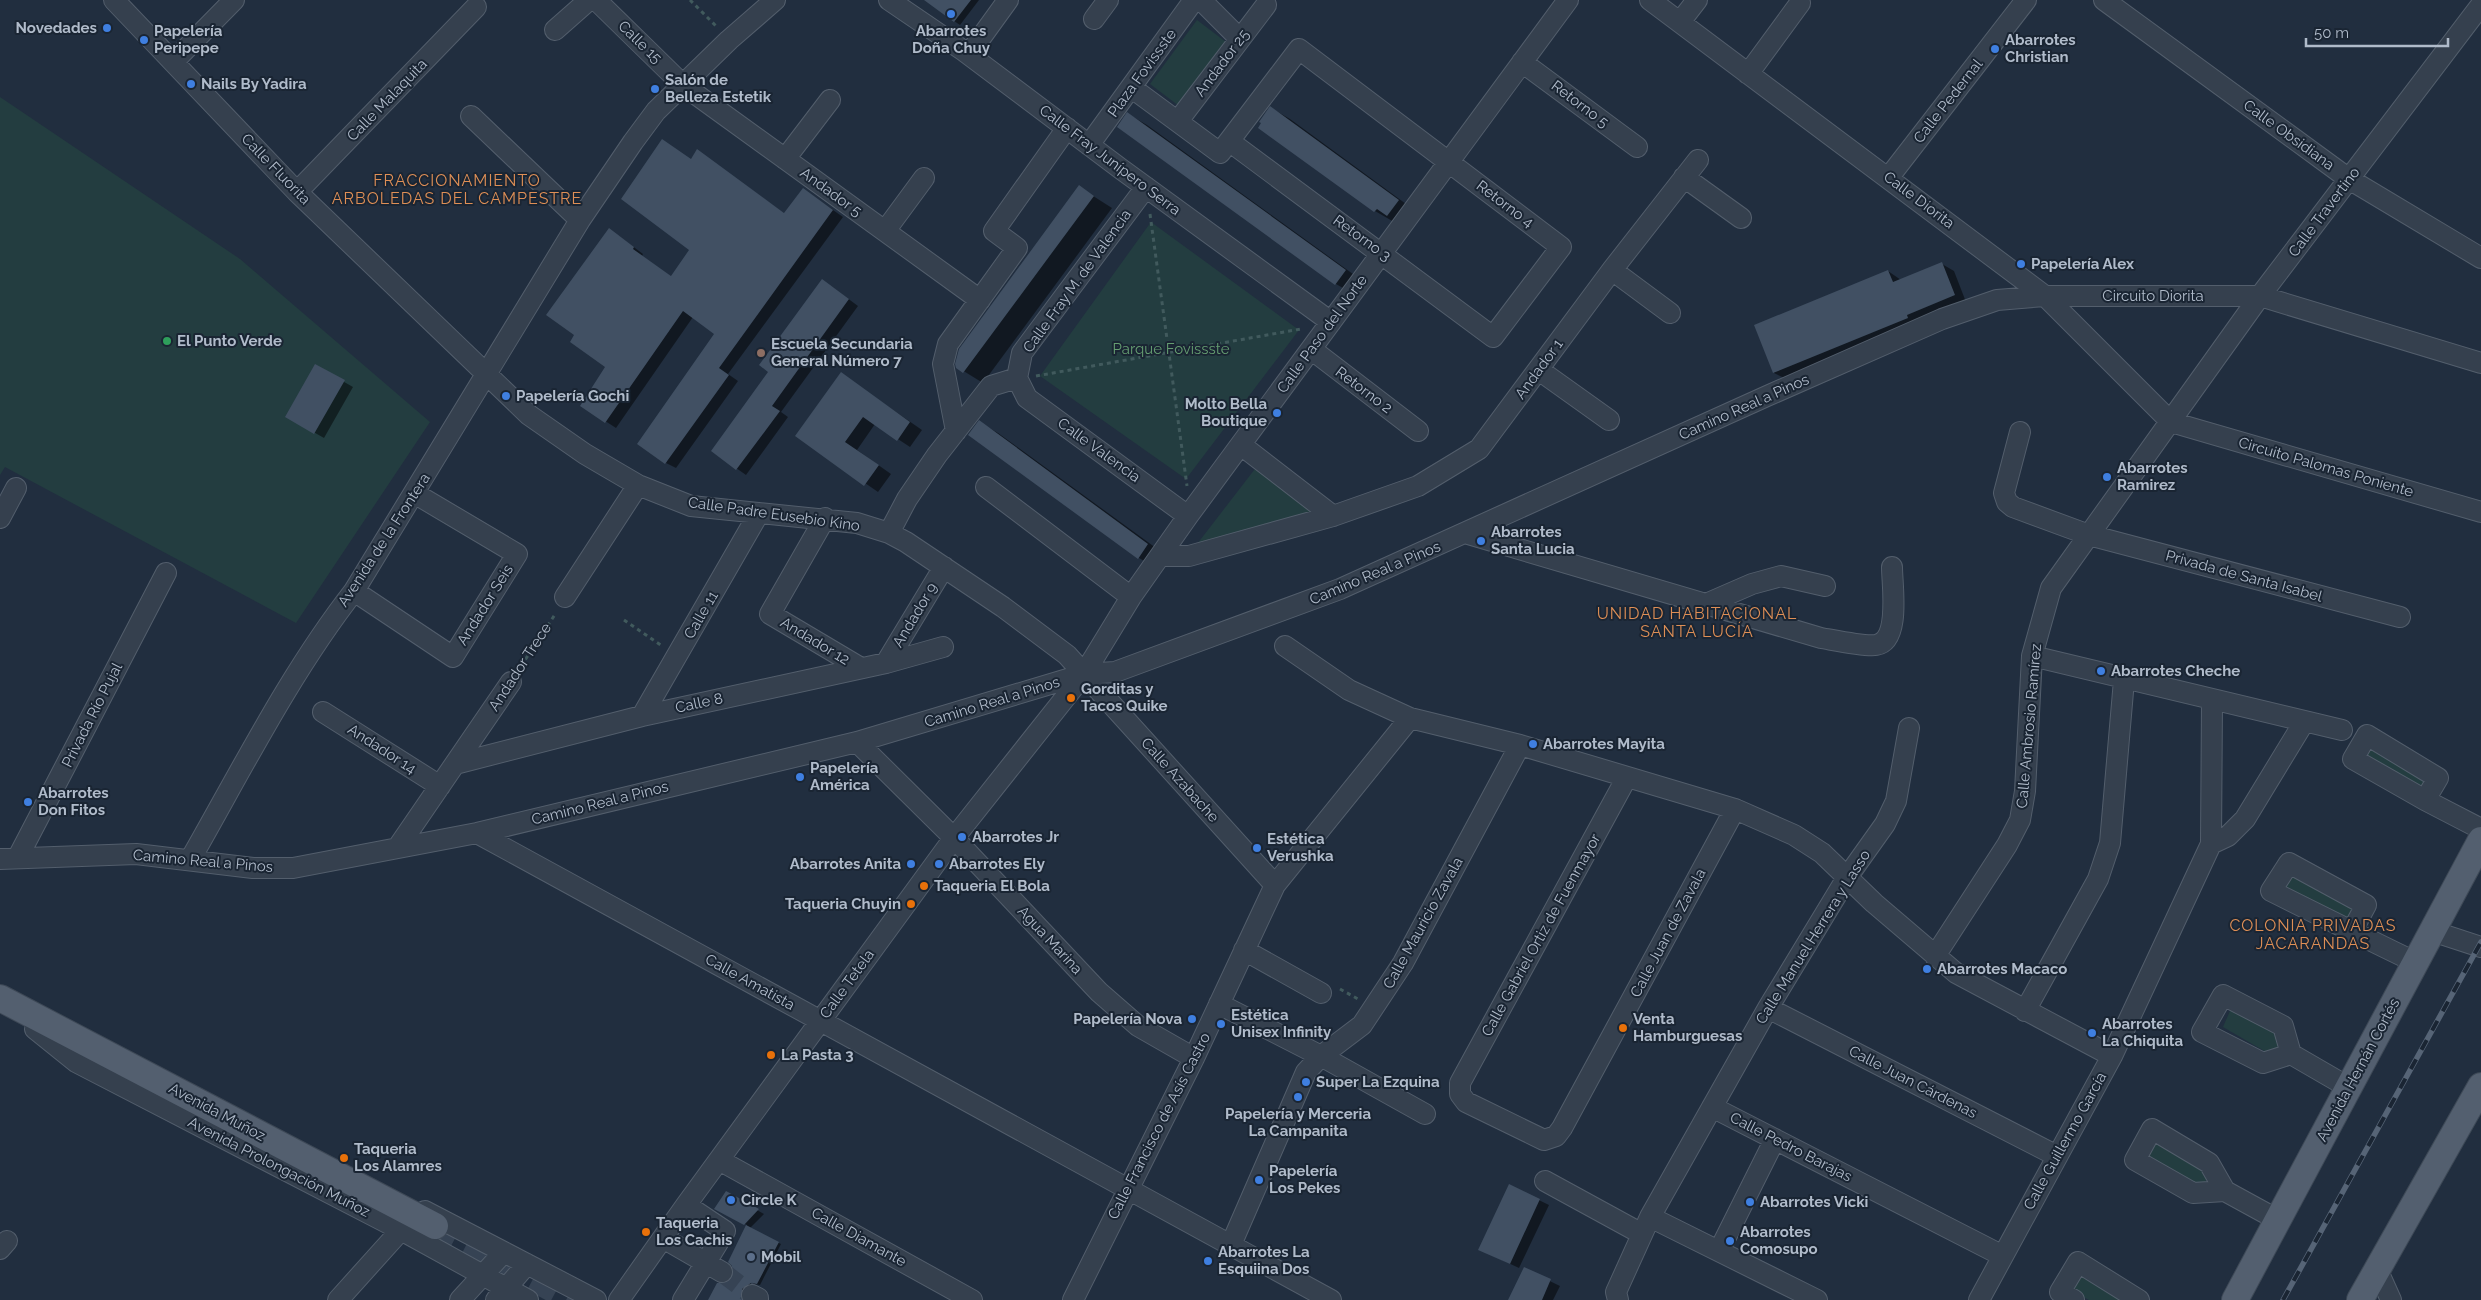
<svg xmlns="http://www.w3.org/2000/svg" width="2481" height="1300" font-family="Raleway,sans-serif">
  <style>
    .green { fill: #233d40 }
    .shadow { fill: #0007 }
    .building { fill: #415063 }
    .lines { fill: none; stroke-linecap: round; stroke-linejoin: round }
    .minor-tunnel { stroke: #364354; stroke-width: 20; stroke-dasharray: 20 10; stroke-linecap: butt }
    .major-tunnel { stroke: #364354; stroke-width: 26; stroke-dasharray: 26 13; stroke-linecap: butt }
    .minor-casing { stroke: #535e6c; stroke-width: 22 }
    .major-casing { stroke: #3e4957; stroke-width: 28 }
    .path { stroke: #415a5d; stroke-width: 3; stroke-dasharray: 4 4; stroke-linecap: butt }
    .minor { stroke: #35404e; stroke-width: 20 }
    .major { stroke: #535f6f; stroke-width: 26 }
    .rail-casing { stroke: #566476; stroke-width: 5.5 }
    .rail { stroke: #1a2533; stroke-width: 4; stroke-dasharray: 11; stroke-linecap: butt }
    .shop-dot { fill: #3f7fe0; stroke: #1a2533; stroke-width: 2 }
    .leisure-dot { fill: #2e9e5b; stroke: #1a2533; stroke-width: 2 }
    .education-dot { fill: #8d6e63; stroke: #1a2533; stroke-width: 2 }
    .food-dot { fill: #e8710a; stroke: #1a2533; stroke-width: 2 }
    .service-dot { fill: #5c6f8a; stroke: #1a2533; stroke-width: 2 }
    .labels { text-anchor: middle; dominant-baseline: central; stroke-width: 4; stroke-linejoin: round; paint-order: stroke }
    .poi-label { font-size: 15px; font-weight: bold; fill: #b0bbca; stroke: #1a2533; text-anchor: start }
    .street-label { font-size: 15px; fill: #b0bbca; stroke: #1a2533 }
    .park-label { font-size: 15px; fill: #659d71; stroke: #1a2533 }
    .neighbourhood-label { font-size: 16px; letter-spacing: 1px; fill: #df8f56; stroke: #1a2533 }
  </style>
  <rect width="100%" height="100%" fill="#212e3f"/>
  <path class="green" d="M 1197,20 L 1226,42 L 1179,106 L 1150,84 Z
    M 0,97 L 240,259 L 430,422 L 296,623 L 5,467 L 0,475 Z
    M 1151,222 L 1299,330 L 1186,479 L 1040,376 Z
    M 1258,465 L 1321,514 L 1194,548 Z
    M 2367,737 L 2435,780 L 2424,798 L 2355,758 Z
    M 2290,866 L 2364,905 L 2351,928 L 2274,891 Z
    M 2233,1004 L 2283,1035 L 2273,1056 L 2223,1027 Z
    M 2157,1138 L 2210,1170 L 2203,1188 L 2147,1155 Z
    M 2084,1268 L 2132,1300 L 2089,1300 L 2072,1291 Z"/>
  <path class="shadow" d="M 937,0 L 979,0 L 960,25 L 954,21 Z
    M 1271,108 L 1290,119 L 1417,212 L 1394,222 L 1375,211 L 1260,127 Z
    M 1128,114 L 1147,125 L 1364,282 L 1355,295 L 1336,284 Z
    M 698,151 L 785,214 L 803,189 L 843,217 L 728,374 L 738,381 L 676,468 L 666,463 L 716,334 L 693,317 L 616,428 L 582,406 L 607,367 L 576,335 L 619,236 L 643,254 L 642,256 L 672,277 L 691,249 L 692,160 Z
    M 1079,187 L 1112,208 L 983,383 L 957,367 Z
    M 1942,264 L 1954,271 L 1966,302 L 1786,379 L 1774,373 L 1755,326 L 1888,271 L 1901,280 Z
    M 831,286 L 858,306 L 781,412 L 788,417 L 746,475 L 712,451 Z
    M 316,366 L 353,387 L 324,438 L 287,417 Z
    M 841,374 L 922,430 L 910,447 L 875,424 L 857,450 L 891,474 L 878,492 L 797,436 Z
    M 979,422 L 998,433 L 1167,556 L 1158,569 L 1139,558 Z
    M 1510,1186 L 1549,1205 L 1519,1268 L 1489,1254 Z
    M 727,1193 L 764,1214 L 749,1229 L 781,1244 L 760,1285 L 754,1284 L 744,1291 L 743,1300 L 710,1300 L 734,1278 L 734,1266 L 729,1261 L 747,1225 L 716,1209 Z
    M 1525,1269 L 1560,1286 L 1553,1300 L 1510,1300 Z"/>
  <path class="building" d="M 924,0 L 971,0 L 954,22 Z
    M 1270,106 L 1399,200 L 1387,216 L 1377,209 L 1374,212 L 1258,128 L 1261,123 L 1259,122 Z
    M 1127,112 L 1346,270 L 1335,285 L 1117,127 Z
    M 662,139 L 691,159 L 697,149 L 784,213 L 803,188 L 833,210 L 719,368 L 729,375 L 665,464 L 637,444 L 714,334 L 683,311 L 605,423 L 580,406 L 605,367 L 570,342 L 574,335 L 546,315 L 609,228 L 634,247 L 633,249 L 671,276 L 689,250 L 621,199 Z
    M 1079,185 L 1094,196 L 963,373 L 956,368 L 955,364 L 959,349 Z
    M 1942,262 L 1955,295 L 1907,315 L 1908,318 L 1773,373 L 1754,325 L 1888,270 L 1893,282 Z
    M 822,279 L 849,299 L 772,406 L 780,411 L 736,470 L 711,451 L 768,372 L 759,365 Z
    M 315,364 L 345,380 L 314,434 L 285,417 Z
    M 841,372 L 910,422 L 897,441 L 863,417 L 845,442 L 879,465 L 864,486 L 795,436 Z
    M 979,420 L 1148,544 L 1138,559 L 968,435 Z
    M 1509,1184 L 1540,1199 L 1510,1264 L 1478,1250 Z
    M 726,1191 L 759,1209 L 744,1225 L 714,1209 Z
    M 746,1225 L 779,1242 L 757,1284 L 751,1283 L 742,1289 L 742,1300 L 708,1300 L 717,1283 L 728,1282 L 732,1277 L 732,1266 L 728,1262 Z
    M 1524,1267 L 1551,1279 L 1542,1300 L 1508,1300 Z"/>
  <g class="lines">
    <path class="minor-tunnel" d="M 722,1272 L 752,1295"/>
    <path class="major-tunnel" d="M 428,1234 L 512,1278
      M 499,1260 L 573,1300"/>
    <g class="minor-casing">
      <path id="minor" d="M 114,0 L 297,192 L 529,415 L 585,454 L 638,485 L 691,506 L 857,523 L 889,533 L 906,542 L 1003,607 L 1067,655 L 1275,885
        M 596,0 L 683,85 L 980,300
        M 889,0 L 964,51 L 1121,169 L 1331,322
        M 1201,0 L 1240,39
        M 1650,0 L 2045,296 L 2171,422 L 2481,512
        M 2104,0 L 2349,179 L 2481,258
        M 1094,19 L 1108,0
        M 1680,22 L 1697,0
        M 555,30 L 589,0
        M 969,54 L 1008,0
        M 174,61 L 234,0
        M 1522,62 L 1637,147
        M 1748,74 L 1800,3
        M 1132,88 L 1220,153 L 1299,49 L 1561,247 L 1493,337 L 1229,141
        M 471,116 L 580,220
        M 1178,121 L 1266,5
        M 1089,145 L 1194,0
        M 785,159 L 830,100
        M 1684,177 L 1741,218
        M 1889,177 L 2026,0
        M 297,192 L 476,7
        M 885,231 L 924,178
        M 1612,270 L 1670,313
        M 1311,349 L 1418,431
        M 1539,370 L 1609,420
        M 1017,378 L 1022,353 L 1146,187
        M 1017,378 L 1027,398 L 1188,516
        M 956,431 L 943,364 L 948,344 L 1017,248 L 994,231 L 1067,128
        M 2020,432 L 2004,493 L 2007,502 L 2013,507 L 2089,535 L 2400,617
        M 1241,445 L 1333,516
        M 986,487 L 1131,597
        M 0,518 L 16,488
        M 825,518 L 770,614 L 861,668
        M 889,533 L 907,499 L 937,455 L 991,386 L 1017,378
        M 1468,534 L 1821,638 C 1833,640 1865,647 1876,645 C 1901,641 1892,586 1892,567
        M 1160,556 L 1189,556 L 1333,516 L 1418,486 L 1479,449 L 1612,270 L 1698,160
        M 354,591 L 453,657 L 517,554 L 414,493
        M 565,597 L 638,485
        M 1706,604 L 1752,584 L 1781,576 L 1825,586
        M 1285,646 L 1349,690 L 1410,718 L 1520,745 L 1735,809 L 1794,835 L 1822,853 L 1874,903 L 1956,973 L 2112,1056
        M 2032,656 L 2342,730
        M 886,663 L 944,567
        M 323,712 L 440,786
        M 642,716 L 759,513
        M 857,742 L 954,838 L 1099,992 L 1138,1026 L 1194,1058
        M 455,764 L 642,716 L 886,663 L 943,647
        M 1627,777 L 1460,1083 L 1460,1094 L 1466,1102 L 1544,1140 L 1556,1136 L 1562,1128 L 1735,809
        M 2425,800 L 2438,778 L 2367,735 L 2353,759 L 2425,800 L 2481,829
        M 477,833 L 1331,1300
        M 2211,844 L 2228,836 L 2245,819 L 2304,722
        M 398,847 L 511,682
        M 18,857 L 166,573
        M 0,859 L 136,854 L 253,868 L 293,868 L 477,833 L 857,742 L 1084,674 L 1115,672 L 1340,589 L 1767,396 L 1942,319 L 1997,300 L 2045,296 L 2260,296 L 2481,363
        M 190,860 C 242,769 290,673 354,591 L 580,220 L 633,142 L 656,111 L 729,40 L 775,0
        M 2352,931 L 2366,905 L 2289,863 L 2271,891 C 2319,915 2367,939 2415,962
        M 2432,931 L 2481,947
        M 1244,950 L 1321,993
        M 1935,956 L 2007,845 L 2020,820 L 2025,791 L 2032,656 L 2051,588 L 2260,296 L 2481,5
        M 1219,1004 L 1321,1056 L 1425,1114
        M 1768,1008 L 2057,1156
        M 2025,1011 L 2098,879 L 2110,843 L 2124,680
        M 35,1029 L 76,1062 L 401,1230 L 528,1300
        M 2291,1054 L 2263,1063 L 2202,1032 L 2223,995 L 2283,1026 L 2291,1054 L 2348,1087
        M 1712,1107 L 2003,1256
        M 719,1160 L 972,1300
        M 1545,1181 L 1642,1234
        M 2225,1191 L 2193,1193 L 2135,1160 L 2152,1129 L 2209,1163 L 2225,1191 L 2278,1220
        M 425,1211 L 596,1300
        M 1650,1217 L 1817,1300
        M 663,1238 L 722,1272
        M 1230,1247 L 1306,1072 L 1321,1056 L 1362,1025 L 1403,963 L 1520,745
        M 0,1249 L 7,1241
        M 1719,1251 L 1775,1139
        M 2377,1269 L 2391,1300
        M 752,1295 L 758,1298 L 758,1300
        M 338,1300 L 401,1230
        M 460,1300 L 504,1252
        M 496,1300 L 527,1264
        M 619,1300 L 686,1205 L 954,838 L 1084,674 L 1131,597 L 1188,516 L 1568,0
        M 683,1300 L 725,1231 L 686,1205
        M 1073,1300 L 1194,1058 L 1275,885 L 1410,718
        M 1618,1300 L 1616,1292 L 1650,1217 L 1768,1008 L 1848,876 L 1885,824 L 1896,801 L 1909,728
        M 1979,1300 L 2112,1056 L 2211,844 L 2212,701
        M 2074,1300 L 2060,1292 L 2078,1262 L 2139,1300"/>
    </g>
    <g class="major-casing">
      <path id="major" d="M 0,998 L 435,1226
        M 2235,1300 L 2481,840
        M 2360,1300 L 2481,1086"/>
    </g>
    <path class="path" d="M 690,0 L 717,27
      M 1150,214 L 1187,486
      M 1036,376 L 1301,329
      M 624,620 L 662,646
      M 521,666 L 556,613
      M 1340,989 L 1358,999"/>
    <use href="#minor" class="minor"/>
    <use href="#major" class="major"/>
    <g class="rail-casing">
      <path id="rail" d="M 2283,1300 L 2481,942"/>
    </g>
    <use href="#rail" class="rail"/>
  </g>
  <g class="shop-dot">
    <circle cx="951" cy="14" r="5"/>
    <circle cx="107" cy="28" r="5"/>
    <circle cx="144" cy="40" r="5"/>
    <circle cx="1995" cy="49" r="5"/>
    <circle cx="191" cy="84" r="5"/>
    <circle cx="655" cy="89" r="5"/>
    <circle cx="2021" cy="264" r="5"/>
    <circle cx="506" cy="396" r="5"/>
    <circle cx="1277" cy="413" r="5"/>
    <circle cx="2107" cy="477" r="5"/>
    <circle cx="1481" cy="541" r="5"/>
    <circle cx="2101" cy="671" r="5"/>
    <circle cx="1533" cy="744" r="5"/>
    <circle cx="800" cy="777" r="5"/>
    <circle cx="28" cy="802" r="5"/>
    <circle cx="962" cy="837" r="5"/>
    <circle cx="1257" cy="848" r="5"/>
    <circle cx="911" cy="864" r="5"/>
    <circle cx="939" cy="864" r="5"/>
    <circle cx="1927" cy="969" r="5"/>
    <circle cx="1192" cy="1019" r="5"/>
    <circle cx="1221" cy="1024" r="5"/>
    <circle cx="2092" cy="1033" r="5"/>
    <circle cx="1306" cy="1082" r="5"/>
    <circle cx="1298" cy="1097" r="5"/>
    <circle cx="1259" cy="1180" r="5"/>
    <circle cx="731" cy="1200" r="5"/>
    <circle cx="1750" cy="1202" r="5"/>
    <circle cx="1730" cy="1241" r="5"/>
    <circle cx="1208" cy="1261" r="5"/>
  </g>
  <circle class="leisure-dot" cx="167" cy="341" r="5"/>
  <circle class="education-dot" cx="761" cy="353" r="5"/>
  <g class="food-dot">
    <circle cx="1071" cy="698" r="5"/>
    <circle cx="924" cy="886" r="5"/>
    <circle cx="911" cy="904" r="5"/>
    <circle cx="1623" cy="1028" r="5"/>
    <circle cx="771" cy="1055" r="5"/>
    <circle cx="344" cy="1158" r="5"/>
    <circle cx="646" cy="1232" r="5"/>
  </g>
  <circle class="service-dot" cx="751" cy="1257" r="5"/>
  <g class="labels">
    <g class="poi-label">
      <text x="97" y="28" text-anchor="end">Novedades</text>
      <text x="154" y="31">Papelería<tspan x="154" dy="17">Peripepe</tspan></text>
      <text x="951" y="31" text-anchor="middle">Abarrotes<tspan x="951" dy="17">Doña Chuy</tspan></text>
      <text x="2005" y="40">Abarrotes<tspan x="2005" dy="17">Christian</tspan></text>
      <text x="665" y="80">Salón de<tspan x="665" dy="17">Belleza Estetik</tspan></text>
      <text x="201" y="84">Nails By Yadira</text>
      <text x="2031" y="264">Papelería Alex</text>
      <text x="177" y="341">El Punto Verde</text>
      <text x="771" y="344">Escuela Secundaria<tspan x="771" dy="17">General Número 7</tspan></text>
      <text x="516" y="396">Papelería Gochi</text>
      <text x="1267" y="404" text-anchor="end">Molto Bella<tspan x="1267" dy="17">Boutique</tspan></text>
      <text x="2117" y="468">Abarrotes<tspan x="2117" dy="17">Ramirez</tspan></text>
      <text x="1491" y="532">Abarrotes<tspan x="1491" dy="17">Santa Lucia</tspan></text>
      <text x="2111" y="671">Abarrotes Cheche</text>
      <text x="1081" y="689">Gorditas y<tspan x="1081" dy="17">Tacos Quike</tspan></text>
      <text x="1543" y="744">Abarrotes Mayita</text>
      <text x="810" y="768">Papelería<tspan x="810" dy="17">América</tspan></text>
      <text x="38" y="793">Abarrotes<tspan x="38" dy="17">Don Fitos</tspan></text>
      <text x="972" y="837">Abarrotes Jr</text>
      <text x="1267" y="839">Estética<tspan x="1267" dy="17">Verushka</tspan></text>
      <text x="901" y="864" text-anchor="end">Abarrotes Anita</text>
      <text x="949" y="864">Abarrotes Ely</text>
      <text x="934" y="886">Taqueria El Bola</text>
      <text x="901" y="904" text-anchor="end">Taqueria Chuyin</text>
      <text x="1937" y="969">Abarrotes Macaco</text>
      <text x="1231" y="1015">Estética<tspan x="1231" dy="17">Unisex Infinity</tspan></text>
      <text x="1182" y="1019" text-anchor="end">Papelería Nova</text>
      <text x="1633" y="1019">Venta<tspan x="1633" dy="17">Hamburguesas</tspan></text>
      <text x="2102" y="1024">Abarrotes<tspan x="2102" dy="17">La Chiquita</tspan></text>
      <text x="781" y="1055">La Pasta 3</text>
      <text x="1316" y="1082">Super La Ezquina</text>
      <text x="1298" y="1114" text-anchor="middle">Papelería y Merceria<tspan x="1298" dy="17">La Campanita</tspan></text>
      <text x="354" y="1149">Taqueria<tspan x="354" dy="17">Los Alamres</tspan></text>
      <text x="1269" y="1171">Papelería<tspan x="1269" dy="17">Los Pekes</tspan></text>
      <text x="741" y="1200">Circle K</text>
      <text x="1760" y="1202">Abarrotes Vicki</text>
      <text x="656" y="1223">Taqueria<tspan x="656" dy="17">Los Cachis</tspan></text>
      <text x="1740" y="1232">Abarrotes<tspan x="1740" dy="17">Comosupo</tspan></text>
      <text x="1218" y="1252">Abarrotes La<tspan x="1218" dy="17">Esquiina Dos</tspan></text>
      <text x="761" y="1257">Mobil</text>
    </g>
    <g class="street-label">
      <text transform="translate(640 42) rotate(44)">Calle 15</text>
      <text transform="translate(1222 63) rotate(-53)">Andador 25</text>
      <text transform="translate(1142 73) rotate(-54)">Plaza Fovissste</text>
      <text transform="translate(387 100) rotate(-46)">Calle Malaquita</text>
      <text transform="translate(1948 101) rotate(-52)">Calle Pedernal</text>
      <text transform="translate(1580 104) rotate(37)">Retorno 5</text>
      <text transform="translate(2289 135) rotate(36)">Calle Obsidiana</text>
      <text transform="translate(1110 160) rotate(37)">Calle Fray Junípero Serra</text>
      <text transform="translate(276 169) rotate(46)">Calle Fluorita</text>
      <text transform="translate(831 192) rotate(36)">Andador 5</text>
      <text transform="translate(1919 200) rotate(37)">Calle Diorita</text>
      <text transform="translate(1505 204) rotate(37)">Retorno 4</text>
      <text transform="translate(2324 212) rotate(-53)">Calle Travertino</text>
      <text transform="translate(1362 238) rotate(36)">Retorno 3</text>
      <text transform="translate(1077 281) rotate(-54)">Calle Fray M. de Valencia</text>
      <text x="2153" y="296">Circuito Diorita</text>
      <text transform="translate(1322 334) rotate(-54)">Calle Paso del Norte</text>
      <text transform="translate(1539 369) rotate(-54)">Andador 1</text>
      <text transform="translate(1364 390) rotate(37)">Retorno 2</text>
      <text transform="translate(1744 407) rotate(-24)">Camino Real a Pinos</text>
      <text transform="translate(1099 450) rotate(36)">Calle Valencia</text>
      <text transform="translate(2326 467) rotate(16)">Circuito Palomas Poniente</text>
      <text transform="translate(774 514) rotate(8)">Calle Padre Eusebio Kino</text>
      <text transform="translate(384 540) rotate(-57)">Avenida de la Frontera</text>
      <text transform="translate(1375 573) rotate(-23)">Camino Real a Pinos</text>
      <text transform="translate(2244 576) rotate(15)">Privada de Santa Isabel</text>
      <text transform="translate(485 605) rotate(-58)">Andador Seis</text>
      <text transform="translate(701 615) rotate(-60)">Calle 11</text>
      <text transform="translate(915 615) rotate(-59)">Andador 9</text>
      <text transform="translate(815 641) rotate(31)">Andador 12</text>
      <text transform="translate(520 667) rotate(-57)">Andador Trece</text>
      <text transform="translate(992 702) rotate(-17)">Camino Real a Pinos</text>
      <text transform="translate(699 703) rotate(-12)">Calle 8</text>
      <text transform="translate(92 715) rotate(-63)">Privada Río Pujal</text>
      <text transform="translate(2029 726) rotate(-85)">Calle Ambrosio Ramírez</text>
      <text transform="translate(382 749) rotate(33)">Andador 14</text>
      <text transform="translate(1180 780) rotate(48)">Calle Azabache</text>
      <text transform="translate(600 803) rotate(-14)">Camino Real a Pinos</text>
      <text transform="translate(203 861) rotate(5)">Camino Real a Pinos</text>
      <text transform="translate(1423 923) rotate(-61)">Calle Mauricio Zavala</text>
      <text transform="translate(1668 933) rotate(-62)">Calle Juan de Zavala</text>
      <text transform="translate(1541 935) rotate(-61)">Calle Gabriel Ortiz de Fuenmayor</text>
      <text transform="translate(1813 937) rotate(-58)">Calle Manuel Herrera y Lasso</text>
      <text transform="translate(1050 940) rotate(47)">Agua Marina</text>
      <text transform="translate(750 982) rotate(29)">Calle Amatista</text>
      <text transform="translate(847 984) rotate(-54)">Calle Tetela</text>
      <text transform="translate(2358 1070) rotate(-62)">Avenida Hernán Cortés</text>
      <text transform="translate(1913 1082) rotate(27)">Calle Juan Cárdenas</text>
      <text transform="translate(217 1112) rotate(28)">Avenida Muñoz</text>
      <text transform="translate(1159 1126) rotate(-63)">Calle Francisco de Asís Castro</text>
      <text transform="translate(2065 1141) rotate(-61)">Calle Guillermo García</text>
      <text transform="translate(1791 1147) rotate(27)">Calle Pedro Barajas</text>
      <text transform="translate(279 1167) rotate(27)">Avenida Prolongación Muñoz</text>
      <text transform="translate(859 1237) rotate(29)">Calle Diamante</text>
    </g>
    <g class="park-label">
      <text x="1171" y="349">Parque Fovissste</text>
    </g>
    <g class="neighbourhood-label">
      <text x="457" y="180">FRACCIONAMIENTO<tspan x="457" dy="18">ARBOLEDAS DEL CAMPESTRE</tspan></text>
      <text x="1697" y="613">UNIDAD HABITACIONAL<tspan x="1697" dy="18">SANTA LUCÍA</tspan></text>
      <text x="2313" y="925">COLONIA PRIVADAS<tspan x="2313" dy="18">JACARANDAS</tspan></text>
    </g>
  </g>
  <path d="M2306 38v8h142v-8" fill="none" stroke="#b0bbca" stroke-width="2.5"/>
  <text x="2314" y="38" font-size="15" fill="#b0bbca" stroke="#1a2533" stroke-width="4" paint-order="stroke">50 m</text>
</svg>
